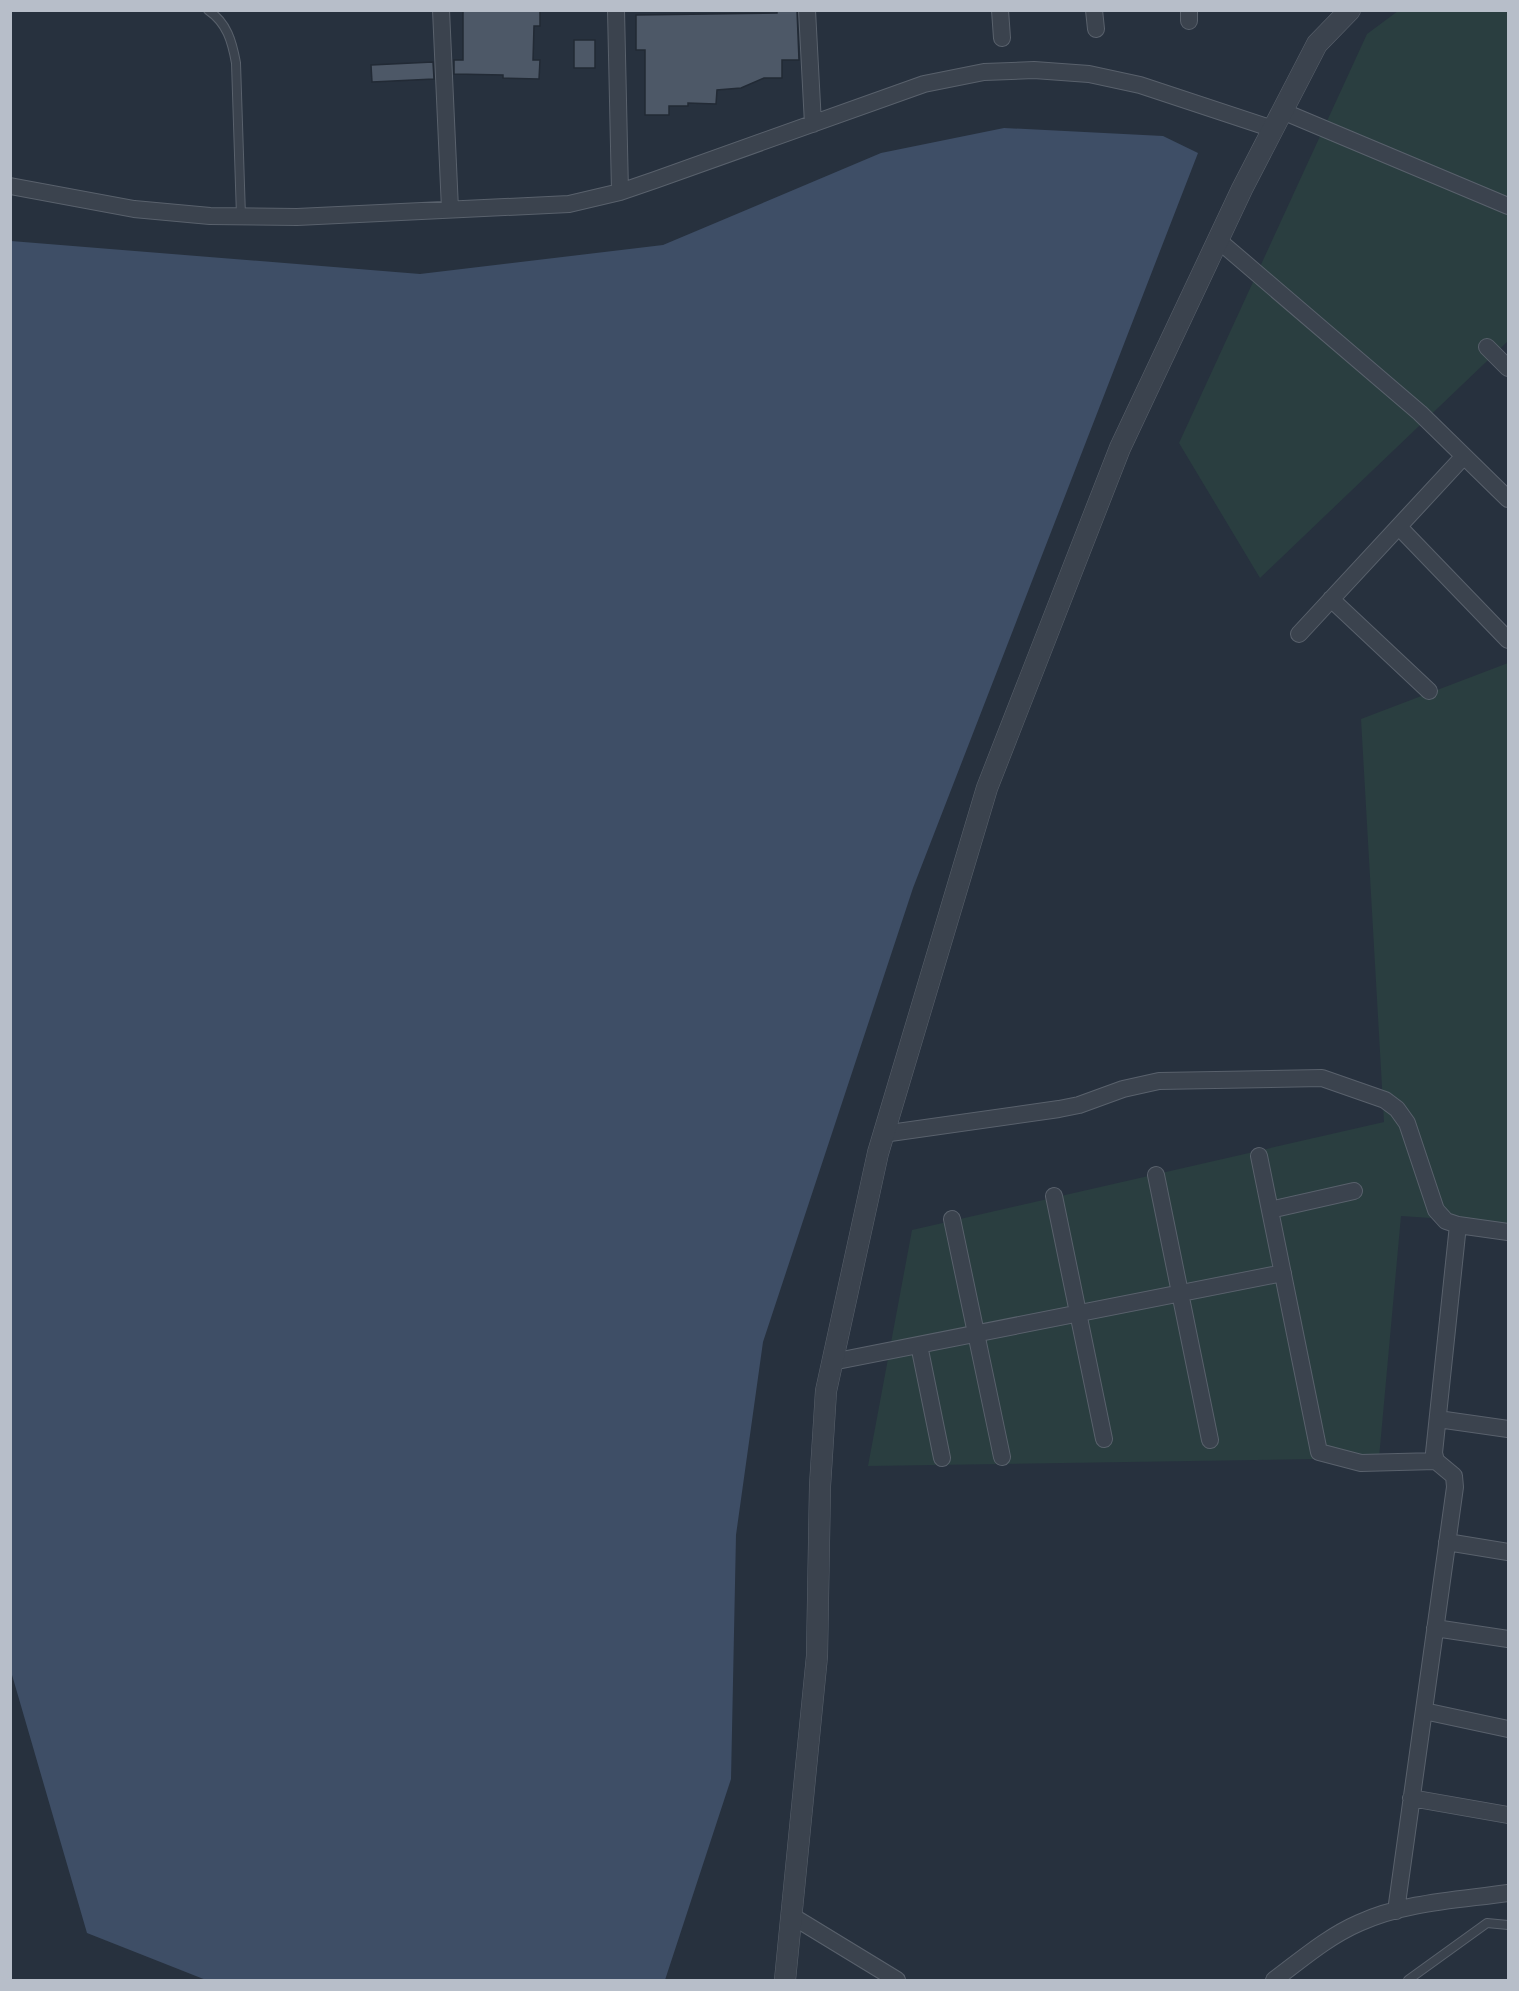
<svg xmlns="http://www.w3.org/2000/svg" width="1519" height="1991" font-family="Commissioner,sans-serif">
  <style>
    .green { fill: #2a3e40 }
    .water { fill: #3e4e66 }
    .building { fill: #4d5867; stroke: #222a35; stroke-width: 1.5 }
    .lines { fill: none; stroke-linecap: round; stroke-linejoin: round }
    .service-casing { stroke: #59616c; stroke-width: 10 }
    .minor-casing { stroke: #59616c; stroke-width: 18 }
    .tertiary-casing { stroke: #59616c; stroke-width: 22 }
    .service { stroke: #3b434e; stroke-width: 8 }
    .minor { stroke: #3b434e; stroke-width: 16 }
    .tertiary { stroke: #3b434e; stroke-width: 21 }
  </style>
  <rect width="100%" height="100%" fill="#27313e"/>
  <path class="green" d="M 1398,11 L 1508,11 L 1508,341 L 1260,578 L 1179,443 L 1367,34 Z
    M 1508,663 L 1508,1225 L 1475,1221 L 1401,1216 L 1379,1458 L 868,1466 L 912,1230 L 1384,1122 L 1361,719 Z"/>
  <path class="water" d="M 1004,128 L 1163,136 L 1198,153 L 913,888 L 763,1342 L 736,1535 L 731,1779 L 665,1980 L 206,1980 L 87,1933 L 10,1668 L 11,241 L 420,274 L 663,245 L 881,153 Z"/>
  <path class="building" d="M 463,10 L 540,10 L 540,26 L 534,26 L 533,60 L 540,60 L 539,79 L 503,78 L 503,75 L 454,74 L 454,60 L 463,60 Z
    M 777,10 L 797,10 L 799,60 L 782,60 L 782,78 L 764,78 L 741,88 L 717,90 L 716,104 L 688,103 L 688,106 L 669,106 L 669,115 L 645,115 L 645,50 L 636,50 L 636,15 L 777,13 Z
    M 574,40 L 595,40 L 595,68 L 574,68 Z
    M 433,62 L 434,79 L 372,82 L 371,65 Z"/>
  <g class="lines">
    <g class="service-casing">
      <path id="service" d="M 208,10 C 227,23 232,41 236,63 L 241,216
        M 1408,1980 L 1487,1923 L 1508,1925"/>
    </g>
    <g class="minor-casing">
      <path id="minor" d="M 441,10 L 450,209
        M 616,10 L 620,192
        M 807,10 L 813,124
        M 1000,10 L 1002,38
        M 1094,10 L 1096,29
        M 1189,10 L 1189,21
        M 1282,111 L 1508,206
        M 10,186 L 134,209 L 210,216 L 297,217 L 569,204 L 620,192 L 655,180 L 924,84 L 984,72 L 1034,70 L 1089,74 L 1140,85 L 1273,129
        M 1218,240 L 1420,413 L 1508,499
        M 1487,347 L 1508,368
        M 1399,527 L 1508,640
        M 1331,599 L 1429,691
        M 1299,634 L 1464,456
        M 883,1134 L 1059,1109 L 1079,1105 L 1123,1089 L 1159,1081 L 1322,1078 L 1385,1100 L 1397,1109 L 1407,1123 L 1436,1210 L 1446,1221 L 1458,1225 L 1508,1232
        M 1259,1156 L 1319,1452 L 1361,1463 L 1436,1461
        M 1156,1175 L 1210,1440
        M 1054,1196 L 1104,1439
        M 1270,1210 L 1354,1191
        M 952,1219 L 1002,1457
        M 919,1345 L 942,1458
        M 832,1362 L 1283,1273
        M 1438,1419 L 1508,1429
        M 1447,1542 L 1508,1552
        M 1435,1628 L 1508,1639
        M 1424,1711 L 1508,1729
        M 1411,1798 L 1508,1815
        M 1396,1911 L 1455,1487 L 1454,1476 L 1436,1461 L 1434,1453 L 1458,1225
        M 792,1916 L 897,1980
        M 1274,1980 C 1301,1960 1327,1937 1359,1923 C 1405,1902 1459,1900 1508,1893"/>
    </g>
    <g class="tertiary-casing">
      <path id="tertiary" d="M 785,1980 L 817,1656 L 820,1486 L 826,1391 L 878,1153 L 987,788 L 1120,448 L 1242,189 L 1317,44 L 1350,10"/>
    </g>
    <use href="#service" class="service"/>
    <use href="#minor" class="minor"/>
    <use href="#tertiary" class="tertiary"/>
  </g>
  <rect width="1519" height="1991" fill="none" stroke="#b7bec9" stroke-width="24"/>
</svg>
